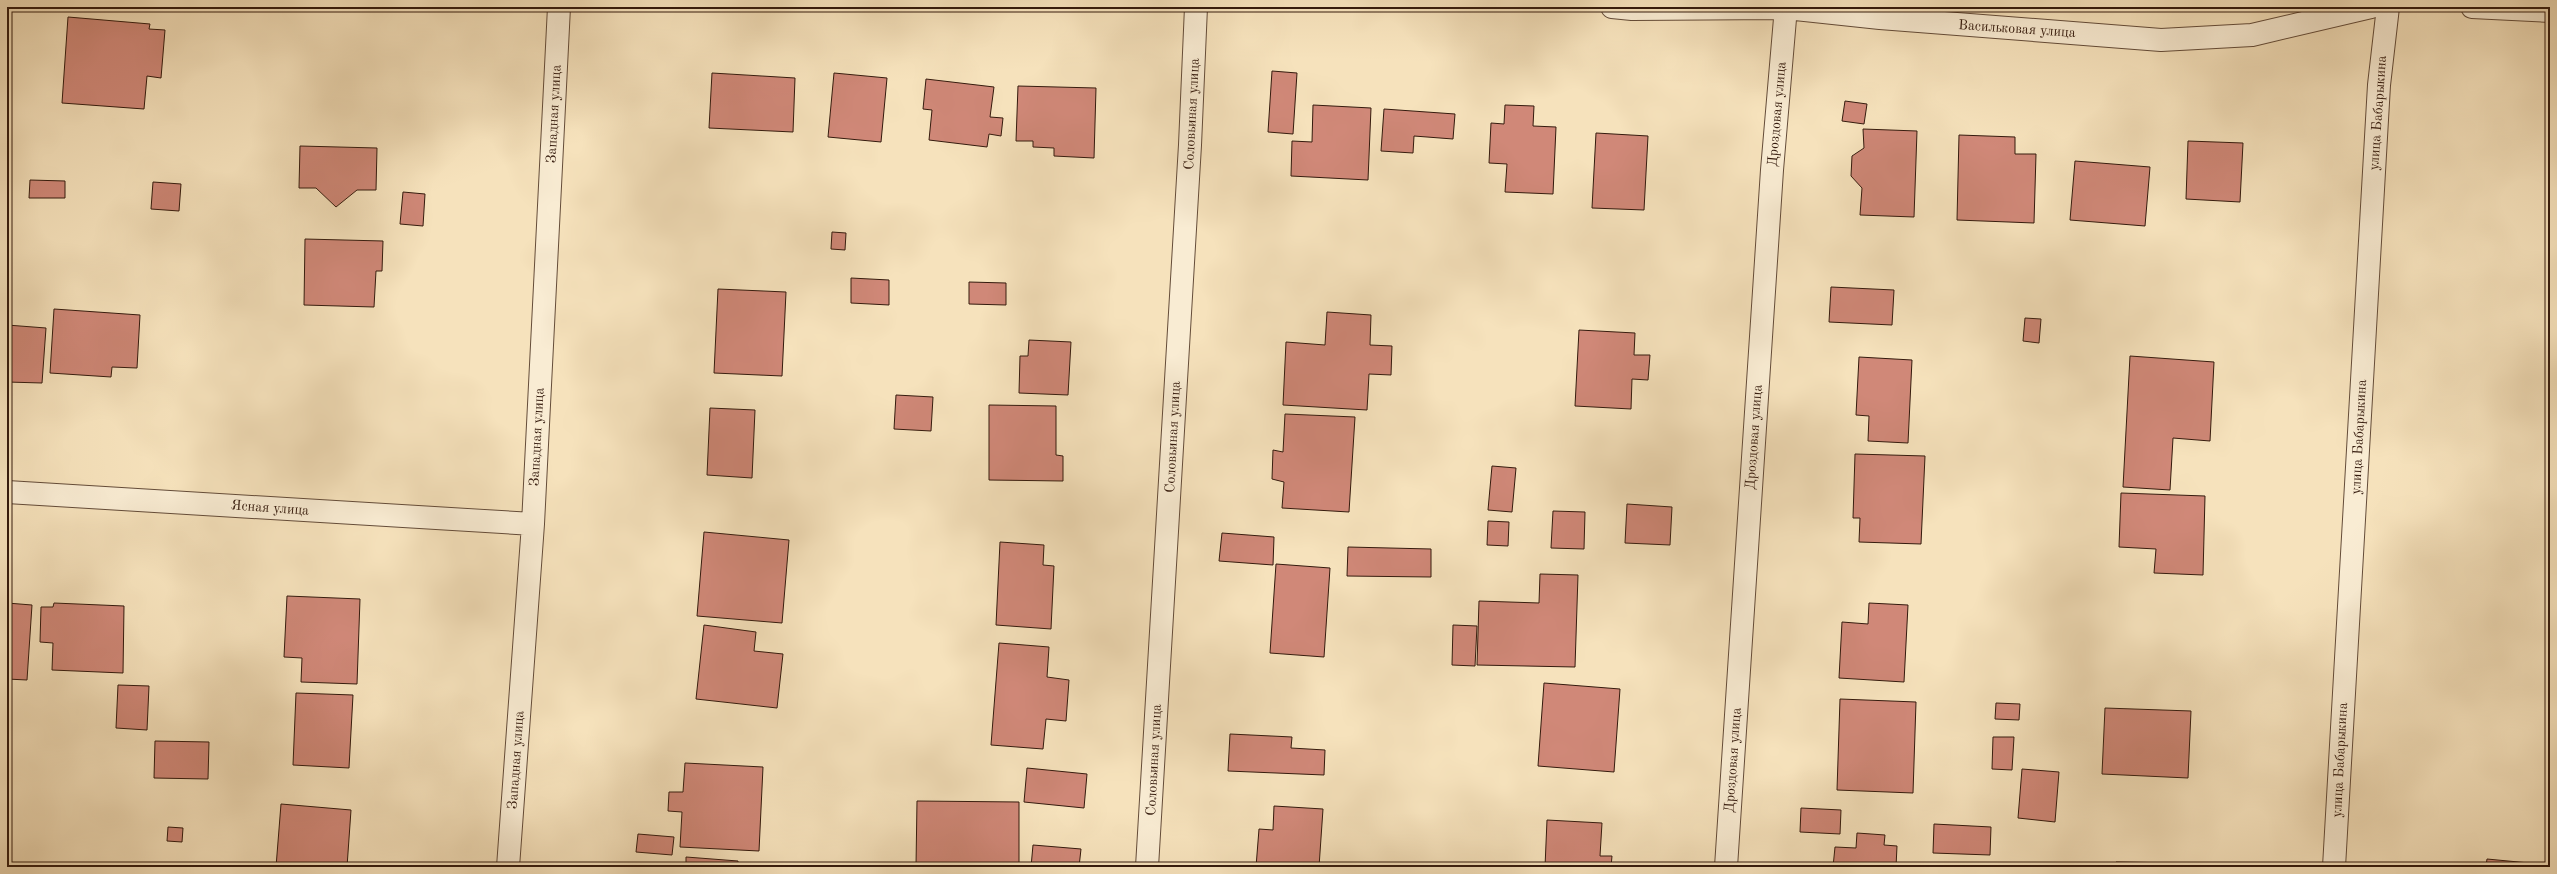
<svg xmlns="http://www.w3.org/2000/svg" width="2557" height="874" font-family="'Old Standard TT',serif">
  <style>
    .building { fill: #d08878; stroke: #341a0d }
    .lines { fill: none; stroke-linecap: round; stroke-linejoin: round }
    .street-casing { stroke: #644c39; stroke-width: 24 }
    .street { stroke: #f9ecd3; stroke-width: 22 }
    .labels { text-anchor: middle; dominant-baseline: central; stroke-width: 3; stroke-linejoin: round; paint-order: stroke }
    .street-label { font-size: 14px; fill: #341a0d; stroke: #f9ecd3 }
  </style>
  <rect width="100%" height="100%" fill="#f6e2bc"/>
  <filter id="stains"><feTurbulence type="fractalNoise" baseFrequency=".005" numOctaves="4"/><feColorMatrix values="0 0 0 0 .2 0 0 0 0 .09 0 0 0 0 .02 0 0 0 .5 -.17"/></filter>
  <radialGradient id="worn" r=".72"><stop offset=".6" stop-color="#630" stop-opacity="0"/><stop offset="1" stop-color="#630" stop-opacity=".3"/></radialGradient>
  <path class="building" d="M 68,17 L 150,24 L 149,29 L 165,30 L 161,78 L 147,76 L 144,109 L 62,103 Z
    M 1272,71 L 1297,73 L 1293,134 L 1268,132 Z
    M 712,73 L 795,78 L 793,132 L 709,128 Z
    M 834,73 L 887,78 L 881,142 L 828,137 Z
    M 926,79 L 994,87 L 990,117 L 1003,118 L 1001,136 L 989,134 L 987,147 L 929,140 L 932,110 L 923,109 Z
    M 1018,86 L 1096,88 L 1094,158 L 1054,156 L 1054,148 L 1033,147 L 1033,141 L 1016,141 Z
    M 1845,101 L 1867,104 L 1864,124 L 1842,121 Z
    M 1313,105 L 1371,108 L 1368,180 L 1291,176 L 1292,141 L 1312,142 Z
    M 1505,105 L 1534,106 L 1533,126 L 1556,127 L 1553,194 L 1505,192 L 1507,164 L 1489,163 L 1491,123 L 1504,124 Z
    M 1384,109 L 1455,114 L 1453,139 L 1414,136 L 1413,153 L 1381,151 Z
    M 1863,129 L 1917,131 L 1914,217 L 1860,215 L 1862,188 L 1851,176 L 1852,156 L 1864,148 Z
    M 1596,133 L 1648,136 L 1644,210 L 1592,208 Z
    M 1959,135 L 2015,137 L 2015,154 L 2036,154 L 2034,223 L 1957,220 Z
    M 2188,141 L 2243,143 L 2240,202 L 2186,199 Z
    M 300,146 L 377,148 L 376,190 L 357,190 L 336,207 L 316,188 L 299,188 Z
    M 2075,161 L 2150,167 L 2145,226 L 2070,220 Z
    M 30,180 L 65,181 L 65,198 L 29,198 Z
    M 153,182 L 181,184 L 179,211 L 151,209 Z
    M 403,192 L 425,194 L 423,226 L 400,224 Z
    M 832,232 L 846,233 L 845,250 L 831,249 Z
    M 305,239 L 383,241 L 382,271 L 376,271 L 374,307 L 304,305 Z
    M 851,278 L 889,280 L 889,305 L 851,303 Z
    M 969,282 L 1006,283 L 1006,305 L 969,304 Z
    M 1831,287 L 1894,290 L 1892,325 L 1829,322 Z
    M 718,289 L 786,292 L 782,376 L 714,373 Z
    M 54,309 L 140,315 L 137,368 L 112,367 L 111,377 L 50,373 Z
    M 1327,312 L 1371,315 L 1370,345 L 1392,346 L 1391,375 L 1369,374 L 1367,410 L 1283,405 L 1286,342 L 1325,345 Z
    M 2025,318 L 2041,319 L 2039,343 L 2023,341 Z
    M 7,325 L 46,328 L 42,383 L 7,382 Z
    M 1579,330 L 1635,333 L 1634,355 L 1650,355 L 1648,380 L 1632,379 L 1631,409 L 1575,406 Z
    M 1029,340 L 1071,342 L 1068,395 L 1019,393 L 1020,356 L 1028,356 Z
    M 2130,356 L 2214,362 L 2210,441 L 2173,438 L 2170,490 L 2123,487 Z
    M 1859,357 L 1912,360 L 1908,443 L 1868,441 L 1869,416 L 1856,415 Z
    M 896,395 L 933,397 L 931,431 L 894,429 Z
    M 989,405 L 1056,406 L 1056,455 L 1063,456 L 1063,481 L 989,480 Z
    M 710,408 L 755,410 L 752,478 L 707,475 Z
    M 1285,414 L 1355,417 L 1349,512 L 1282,508 L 1284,482 L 1272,479 L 1273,450 L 1283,452 Z
    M 1855,454 L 1925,456 L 1921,544 L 1859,542 L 1860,518 L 1853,518 Z
    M 1492,466 L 1516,468 L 1512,512 L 1488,510 Z
    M 2121,493 L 2205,496 L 2203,575 L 2154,573 L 2156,549 L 2119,547 Z
    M 1627,504 L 1672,507 L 1670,545 L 1625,543 Z
    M 1553,511 L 1585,512 L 1584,549 L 1551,548 Z
    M 1488,521 L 1509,522 L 1508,546 L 1487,545 Z
    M 704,532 L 789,540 L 782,623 L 697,616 Z
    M 1222,533 L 1274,537 L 1273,565 L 1219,561 Z
    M 1000,542 L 1044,545 L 1043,565 L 1054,566 L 1051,629 L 996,625 Z
    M 1348,547 L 1431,549 L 1431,577 L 1347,576 Z
    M 1276,564 L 1330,568 L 1324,657 L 1270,653 Z
    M 1540,574 L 1578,575 L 1575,667 L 1477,665 L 1479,601 L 1539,603 Z
    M 287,596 L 360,599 L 357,684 L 301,682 L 302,658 L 284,657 Z
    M 7,603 L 32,605 L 27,680 L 7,679 Z
    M 54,603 L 124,606 L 123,673 L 52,670 L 53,643 L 40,642 L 41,607 L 53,607 Z
    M 1869,603 L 1908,605 L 1904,682 L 1839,678 L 1842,622 L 1868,624 Z
    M 704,625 L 756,632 L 754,651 L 783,654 L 777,708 L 696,699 Z
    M 1453,625 L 1477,626 L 1475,666 L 1452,665 Z
    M 999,643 L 1049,647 L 1047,677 L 1069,680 L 1066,721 L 1046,719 L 1043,749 L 991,745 Z
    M 1544,683 L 1620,689 L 1614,772 L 1538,766 Z
    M 118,685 L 149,686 L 147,730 L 116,728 Z
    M 296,693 L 353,695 L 349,768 L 293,765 Z
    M 1840,699 L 1916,702 L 1913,793 L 1837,790 Z
    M 1996,703 L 2020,704 L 2019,720 L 1995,719 Z
    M 2105,708 L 2191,711 L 2188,778 L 2102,774 Z
    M 1230,734 L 1292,737 L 1291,748 L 1325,750 L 1324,775 L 1228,771 Z
    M 1993,737 L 2014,737 L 2012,770 L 1992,769 Z
    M 155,741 L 209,742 L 208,779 L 154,778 Z
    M 685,763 L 763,767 L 759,851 L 680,847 L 682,812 L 668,811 L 669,792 L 683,792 Z
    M 1027,768 L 1087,774 L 1084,808 L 1024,802 Z
    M 2022,769 L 2059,772 L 2055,822 L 2018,818 Z
    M 917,801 L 1019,802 L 1019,867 L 916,866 Z
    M 281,804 L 351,810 L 347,867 L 276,867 Z
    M 1274,806 L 1323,809 L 1319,867 L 1256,867 L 1259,829 L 1273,830 Z
    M 1801,808 L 1841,810 L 1840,834 L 1800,832 Z
    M 1547,820 L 1602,823 L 1600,856 L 1612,856 L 1611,867 L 1545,867 Z
    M 1934,824 L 1991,827 L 1990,855 L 1933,853 Z
    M 168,827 L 183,828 L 182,842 L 167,841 Z
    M 1857,833 L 1885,835 L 1884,845 L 1897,846 L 1896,867 L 1833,867 L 1835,847 L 1856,848 Z
    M 638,834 L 674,837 L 672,855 L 636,852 Z
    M 1033,845 L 1081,849 L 1079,867 L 1031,867 Z
    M 686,857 L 738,861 L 738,867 L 686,867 Z
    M 2487,859 L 2550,865 L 2550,867 L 2468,867 L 2468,864 L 2486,866 Z
    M 2116,862 L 2181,863 L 2181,867 L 2116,867 Z"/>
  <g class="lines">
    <g class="street-casing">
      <path id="street" d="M 1612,7 L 1632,9 L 1786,8 L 1880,18 L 2161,40 L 2252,35 L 2371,7
        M 2472,7 L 2550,11
        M 7,492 L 533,524
        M 508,867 L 533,524 L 559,7
        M 1147,867 L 1190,145 L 1196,7
        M 1726,867 L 1772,170 L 1786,7
        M 2334,867 L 2379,85 L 2388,7"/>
    </g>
    <use href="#street" class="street"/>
  </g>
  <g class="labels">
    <g class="street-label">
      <text transform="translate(2017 29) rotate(4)">Васильковая улица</text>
      <text transform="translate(2378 113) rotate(-86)">улица Бабарыкина</text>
      <text transform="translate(554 114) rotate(-87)">Западная улица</text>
      <text transform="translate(1192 114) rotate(-87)">Соловьиная улица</text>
      <text transform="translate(1777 114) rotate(-85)">Дроздовая улица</text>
      <text transform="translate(537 437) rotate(-87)">Западная улица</text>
      <text transform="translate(1173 437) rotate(-87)">Соловьиная улица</text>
      <text transform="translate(1754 437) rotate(-86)">Дроздовая улица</text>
      <text transform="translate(2359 437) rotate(-87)">улица Бабарыкина</text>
      <text transform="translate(270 508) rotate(4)">Ясная улица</text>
      <text transform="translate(516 760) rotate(-86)">Западная улица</text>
      <text transform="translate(1154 760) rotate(-87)">Соловьиная улица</text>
      <text transform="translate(1733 760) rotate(-86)">Дроздовая улица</text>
      <text transform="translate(2340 760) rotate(-87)">улица Бабарыкина</text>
    </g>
  </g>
  <rect width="2557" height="874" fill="none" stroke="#f6e2bc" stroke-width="24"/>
  <rect x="8" y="8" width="2541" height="858" fill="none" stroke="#341a0d" stroke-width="2"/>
  <rect x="12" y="12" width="2533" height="850" fill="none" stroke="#341a0d"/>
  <rect width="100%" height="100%" filter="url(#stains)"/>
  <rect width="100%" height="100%" fill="url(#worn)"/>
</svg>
